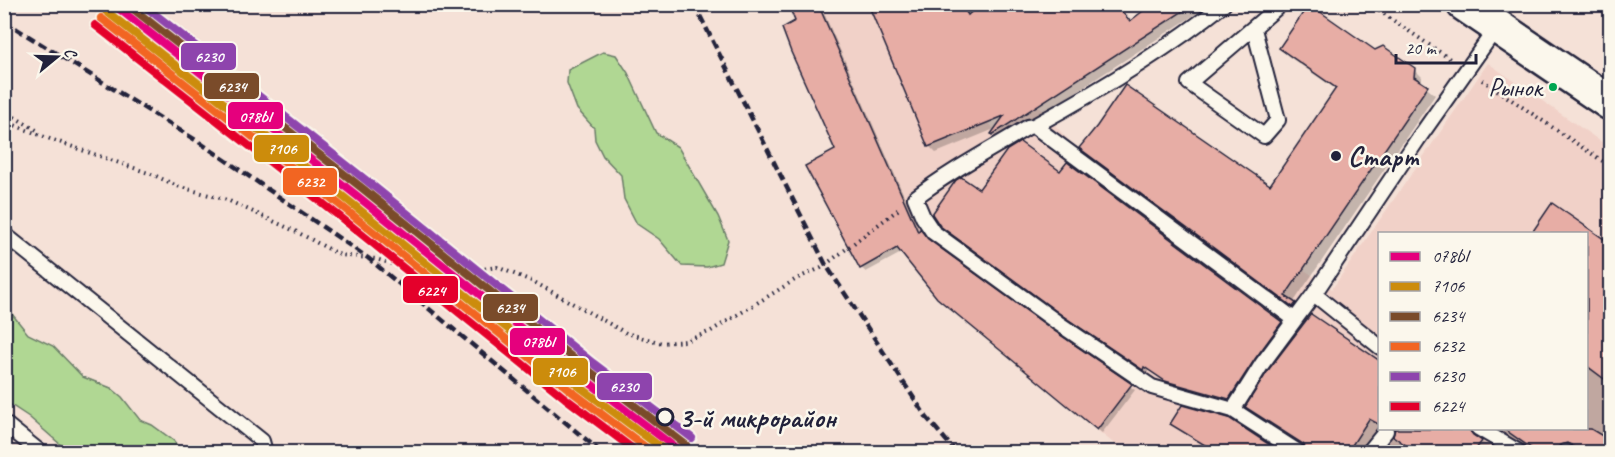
<svg xmlns="http://www.w3.org/2000/svg" width="1615" height="457" font-family="Caveat,sans-serif">
  <style>
    .built { fill: #f1d1c8; fill-rule: evenodd }
    .green { fill: #b0d793; stroke: #697c67; stroke-width: 1.5 }
    .shadow { fill: #0003 }
    .building { fill: #e7ada5; stroke: #22223b; stroke-width: 1.5 }
    .lines { fill: none; stroke-linecap: round; stroke-linejoin: round }
    .service-casing { stroke: #22223b; stroke-width: 18 }
    .tertiary-casing { stroke: #22223b; stroke-width: 38 }
    .path { stroke: #22223b; stroke-width: 4; stroke-dasharray: 1.5 4.5; stroke-linecap: butt }
    .service { stroke: #fbf7ec; stroke-width: 14 }
    .tertiary { stroke: #fbf7ec; stroke-width: 33 }
    .rail { stroke: #22223b; stroke-width: 4.5; stroke-dasharray: 9 4.5; stroke-linecap: butt }
    .rail-1-casing { stroke: #fbf7ec; stroke-width: 12 }
    .rail-2-casing { stroke: #fbf7ec; stroke-width: 12 }
    .rail-3-casing { stroke: #fbf7ec; stroke-width: 12 }
    .rail-4-casing { stroke: #fbf7ec; stroke-width: 12 }
    .rail-5-casing { stroke: #fbf7ec; stroke-width: 12 }
    .rail-6-casing { stroke: #fbf7ec; stroke-width: 12 }
    .rail-1 { stroke: #e5007d; stroke-width: 8 }
    .rail-2 { stroke: #cc8c0c; stroke-width: 8 }
    .rail-3 { stroke: #7a4b2a; stroke-width: 8 }
    .rail-4 { stroke: #f26522; stroke-width: 8 }
    .rail-5 { stroke: #8e44ad; stroke-width: 8 }
    .rail-6 { stroke: #e4002b; stroke-width: 8 }
    .bus-dot { fill: #00a651; stroke: #fbf7ec; stroke-width: 2 }
    .poi-dot { fill: #22223b; stroke: #fbf7ec; stroke-width: 2 }
    .stop-dot { fill: #fbf7ec; stroke: #22223b; stroke-width: 3 }
    .labels { text-anchor: middle; dominant-baseline: central; stroke-width: 5; stroke-linejoin: round; paint-order: stroke }
    .bus-label { font-size: 26px; fill: #22223b; stroke: #fbf7ec; text-anchor: end }
    .poi-label { font-size: 28px; font-weight: bold; fill: #22223b; stroke: #fbf7ec; text-anchor: start }
    .stop-label { font-size: 28px; font-weight: bold; fill: #22223b; stroke: #fbf7ec; text-anchor: start }
    .line-badge { stroke: #fbf7ec; stroke-width: 2 }
    .badge-label { font-size: 16px; text-anchor: middle; font-weight: bold; fill: #fff }
  </style>
  <rect width="100%" height="100%" fill="#f5e1d7"/>
  <filter id="ink" filterUnits="userSpaceOnUse"><feTurbulence type="fractalNoise" baseFrequency=".0167" numOctaves="2"/><feDisplacementMap in="SourceGraphic" scale="12" xChannelSelector="R" yChannelSelector="G"/><feConvolveMatrix kernelMatrix="1 2 1 2 8 2 1 2 1" color-interpolation-filters="sRGB"/></filter>
  <g filter="url(#ink)">
    <path class="built" d="M 788,5 L 899,5 L 996,132 L 1038,106 L 1077,150 L 1097,126 L 1332,289 L 1488,63 L 1610,148 L 1610,452 L 1124,452 L 937,298 L 886,233 L 837,128 L 827,132 L 806,86 L 817,80 L 806,54 L 794,60 L 782,28 L 795,21 ZM 1380,234 L 1586,234 L 1586,428 L 1380,428 Z"/>
    <path class="green" d="M 603,52 L 616,55 L 628,73 L 656,133 L 678,147 L 718,216 L 728,240 L 721,263 L 707,267 L 682,266 L 659,239 L 637,224 L 624,199 L 621,175 L 603,156 L 595,140 L 594,128 L 577,109 L 567,83 L 568,70 Z
      M 4,304 L 28,334 L 53,346 L 83,377 L 111,388 L 122,397 L 140,420 L 152,425 L 174,441 L 181,452 L 69,452 L 29,417 L 5,401 Z"/>
    <path class="shadow" d="M 789,4 L 820,4 L 920,232 L 930,243 L 1135,390 L 1102,433 L 944,303 L 903,252 L 866,272 L 861,268 L 837,150 L 797,22 Z
      M 870,4 L 1114,4 L 1131,23 L 1154,4 L 1211,4 L 1000,141 L 993,134 L 997,128 L 936,153 L 929,146 Z
      M 1281,48 L 1375,51 L 1414,69 L 1422,77 L 1422,84 L 1435,95 L 1293,303 L 1303,312 L 1301,314 L 1088,156 L 1081,148 L 1271,187 L 1337,90 L 1288,56 Z
      M 979,191 L 1281,323 L 1286,327 L 1234,403 L 1171,385 L 1149,370 L 1147,373 L 1069,320 Z
      M 1553,205 L 1610,245 L 1610,452 L 1573,447 L 1566,448 L 1561,452 L 1529,452 L 1529,449 L 1495,428 L 1586,428 L 1586,234 Z
      M 1380,363 L 1380,428 L 1366,452 L 1308,452 L 1306,446 L 1247,407 Z
      M 1395,428 L 1474,428 L 1473,434 L 1475,438 L 1499,452 L 1382,452 L 1396,433 Z"/>
    <path class="building" d="M 788,4 L 818,4 L 918,232 L 920,229 L 928,239 L 1053,330 L 1132,384 L 1097,430 L 937,298 L 897,248 L 860,269 L 805,166 L 835,150 L 791,52 L 782,28 L 795,21 Z
      M 868,4 L 961,4 L 968,15 L 980,4 L 1115,4 L 1130,21 L 1152,4 L 1194,4 L 992,135 L 991,134 L 1004,116 L 928,147 Z
      M 1309,4 L 1375,50 L 1383,46 L 1415,68 L 1414,77 L 1428,86 L 1285,296 L 1296,303 L 1293,307 L 1079,148 L 1097,126 L 1125,85 L 1270,185 L 1336,88 L 1279,48 Z
      M 1020,142 L 1060,171 L 1067,162 L 1282,322 L 1255,359 L 1229,399 L 1165,381 L 1144,367 L 1143,370 L 1063,316 L 940,226 L 932,214 L 956,180 L 961,177 L 979,189 L 1007,150 Z
      M 1552,203 L 1611,244 L 1611,384 L 1587,366 L 1587,234 L 1531,234 Z
      M 1311,314 L 1380,361 L 1380,425 L 1369,419 L 1347,453 L 1307,453 L 1303,444 L 1245,407 L 1269,369 Z
      M 1182,405 L 1229,418 L 1282,453 L 1218,453 L 1170,424 Z
      M 1395,429 L 1469,429 L 1473,435 L 1482,441 L 1473,453 L 1417,453 L 1393,436 Z
      M 1504,429 L 1591,429 L 1611,441 L 1611,453 L 1576,453 L 1574,447 L 1567,443 L 1560,445 L 1556,453 L 1538,453 Z"/>
    <g class="lines">
      <g class="service-casing">
        <path id="service" d="M 1224,4 C 1165,51 1100,90 1034,126 L 1028,127 C 990,150 950,171 915,198 L 923,217 L 933,232 L 1058,323 L 1152,387 L 1233,410 L 1298,452
          M 1254,29 L 1278,120 L 1264,136 L 1189,83 L 1281,4
          M 1034,126 L 1294,319
          M 4,234 L 262,441 L 265,452
          M 1314,294 L 1380,347
          M 1233,410 L 1262,364 L 1314,294 L 1418,139 L 1497,27
          M 4,423 L 40,452
          M 1478,428 L 1519,452
          M 1369,452 L 1386,431
          M 1565,452 L 1567,452"/>
      </g>
      <g class="tertiary-casing">
        <path id="tertiary" d="M 1464,4 L 1610,103"/>
      </g>
      <path class="path" d="M 1369,4 L 1450,59
        M 1596,4 L 1610,15
        M 1482,80 L 1610,166
        M 4,111 L 40,132
        M 4,121 L 50,139 L 154,175 L 177,186 L 227,200 L 297,232 L 340,255 L 376,259 L 422,273 L 448,274 L 497,267 L 534,282 L 626,333 L 662,343 L 686,341 L 711,331 L 798,278 L 821,268 L 899,209"/>
      <use href="#service" class="service"/>
      <use href="#tertiary" class="tertiary"/>
      <path class="rail" d="M 694,4 L 826,265 L 927,418 L 956,452
        M 4,21 L 202,144 L 368,258 L 601,452"/>
      <g class="rail-1-casing">
        <path id="rail-1" d="M 113,4 L 356,195 L 582,377 L 681,452"/>
      </g>
      <g class="rail-2-casing">
        <path id="rail-2" d="M 106,11 L 350,202 L 576,384 L 667,452"/>
      </g>
      <g class="rail-3-casing">
        <path id="rail-3" d="M 127,4 L 362,188 L 588,370 L 686,445"/>
      </g>
      <g class="rail-4-casing">
        <path id="rail-4" d="M 101,18 L 345,209 L 571,391 L 652,452"/>
      </g>
      <g class="rail-5-casing">
        <path id="rail-5" d="M 142,4 L 367,181 L 593,363 L 692,438"/>
      </g>
      <g class="rail-6-casing">
        <path id="rail-6" d="M 95,25 L 339,216 L 565,398 L 637,452"/>
      </g>
      <use href="#rail-1" class="rail-1"/>
      <use href="#rail-2" class="rail-2"/>
      <use href="#rail-3" class="rail-3"/>
      <use href="#rail-4" class="rail-4"/>
      <use href="#rail-5" class="rail-5"/>
      <use href="#rail-6" class="rail-6"/>
    </g>
  </g>
  <circle class="bus-dot" cx="1553" cy="87" r="5"/>
  <circle class="poi-dot" cx="1336" cy="156" r="6"/>
  <circle class="stop-dot" cx="665" cy="417" r="8"/>
  <g class="labels">
    <g class="bus-label">
      <text x="1542" y="87">Рынок</text>
    </g>
    <g class="poi-label">
      <text x="1348" y="156">Старт</text>
    </g>
    <g class="stop-label">
      <text x="679" y="417">3-й микрорайон</text>
    </g>
  </g>
  <g class="line-badge">
    <rect x="180" y="42" width="57" height="29" rx="6" fill="#8e44ad"/>
    <rect x="203" y="72" width="57" height="28" rx="6" fill="#7a4b2a"/>
    <rect x="227" y="101" width="57" height="29" rx="6" fill="#e5007d"/>
    <rect x="253" y="134" width="57" height="29" rx="6" fill="#cc8c0c"/>
    <rect x="282" y="167" width="56" height="29" rx="6" fill="#f26522"/>
    <rect x="402" y="275" width="57" height="29" rx="6" fill="#e4002b"/>
    <rect x="482" y="293" width="57" height="29" rx="6" fill="#7a4b2a"/>
    <rect x="509" y="327" width="57" height="29" rx="6" fill="#e5007d"/>
    <rect x="532" y="357" width="57" height="29" rx="6" fill="#cc8c0c"/>
    <rect x="596" y="372" width="57" height="29" rx="6" fill="#8e44ad"/>
  </g>
  <g class="badge-label">
    <text x="209" y="62">6230</text>
    <text x="232" y="92">6234</text>
    <text x="255" y="122">078Ы</text>
    <text x="282" y="154">7106</text>
    <text x="310" y="187">6232</text>
    <text x="431" y="296">6224</text>
    <text x="510" y="313">6234</text>
    <text x="538" y="347">078Ы</text>
    <text x="561" y="377">7106</text>
    <text x="624" y="392">6230</text>
  </g>
  <rect width="1615" height="457" fill="none" stroke="#fbf7ec" stroke-width="24"/>
  <rect x="12" y="12" width="1591" height="433" fill="none" stroke="#22223b" stroke-width="2" filter="url(#ink)"/>
  <rect x="1378" y="232" width="210" height="198" fill="#fbf7ec" stroke="#a4a2a5" stroke-width="1.5"/>
  <rect x="1390" y="252" width="30" height="9" fill="#e5007d" stroke="#a4a2a5" stroke-width="1.5"/>
  <text x="1432" y="262" font-size="18" fill="#22223b">078Ы</text>
  <rect x="1390" y="282" width="30" height="9" fill="#cc8c0c" stroke="#a4a2a5" stroke-width="1.5"/>
  <text x="1432" y="292" font-size="18" fill="#22223b">7106</text>
  <rect x="1390" y="312" width="30" height="9" fill="#7a4b2a" stroke="#a4a2a5" stroke-width="1.5"/>
  <text x="1432" y="322" font-size="18" fill="#22223b">6234</text>
  <rect x="1390" y="342" width="30" height="9" fill="#f26522" stroke="#a4a2a5" stroke-width="1.5"/>
  <text x="1432" y="352" font-size="18" fill="#22223b">6232</text>
  <rect x="1390" y="372" width="30" height="9" fill="#8e44ad" stroke="#a4a2a5" stroke-width="1.5"/>
  <text x="1432" y="382" font-size="18" fill="#22223b">6230</text>
  <rect x="1390" y="402" width="30" height="9" fill="#e4002b" stroke="#a4a2a5" stroke-width="1.5"/>
  <text x="1432" y="412" font-size="18" fill="#22223b">6224</text>
  <g transform="translate(57 57) rotate(71)" stroke="#fbf7ec" stroke-width="4.5" paint-order="stroke">
  <path d="M0-4.5L10 22L0 15L-10 22Z" fill="#22223b"/>
  <text y="-9" font-size="16" font-weight="bold" text-anchor="middle" fill="#22223b">С</text>
  </g>
  <path d="M1396 54v9h80v-9" fill="none" stroke="#22223b" stroke-width="3"/>
  <text x="1405" y="54" font-size="18" fill="#22223b" stroke="#fbf7ec" stroke-width="4.5" paint-order="stroke">20 m</text>
</svg>
